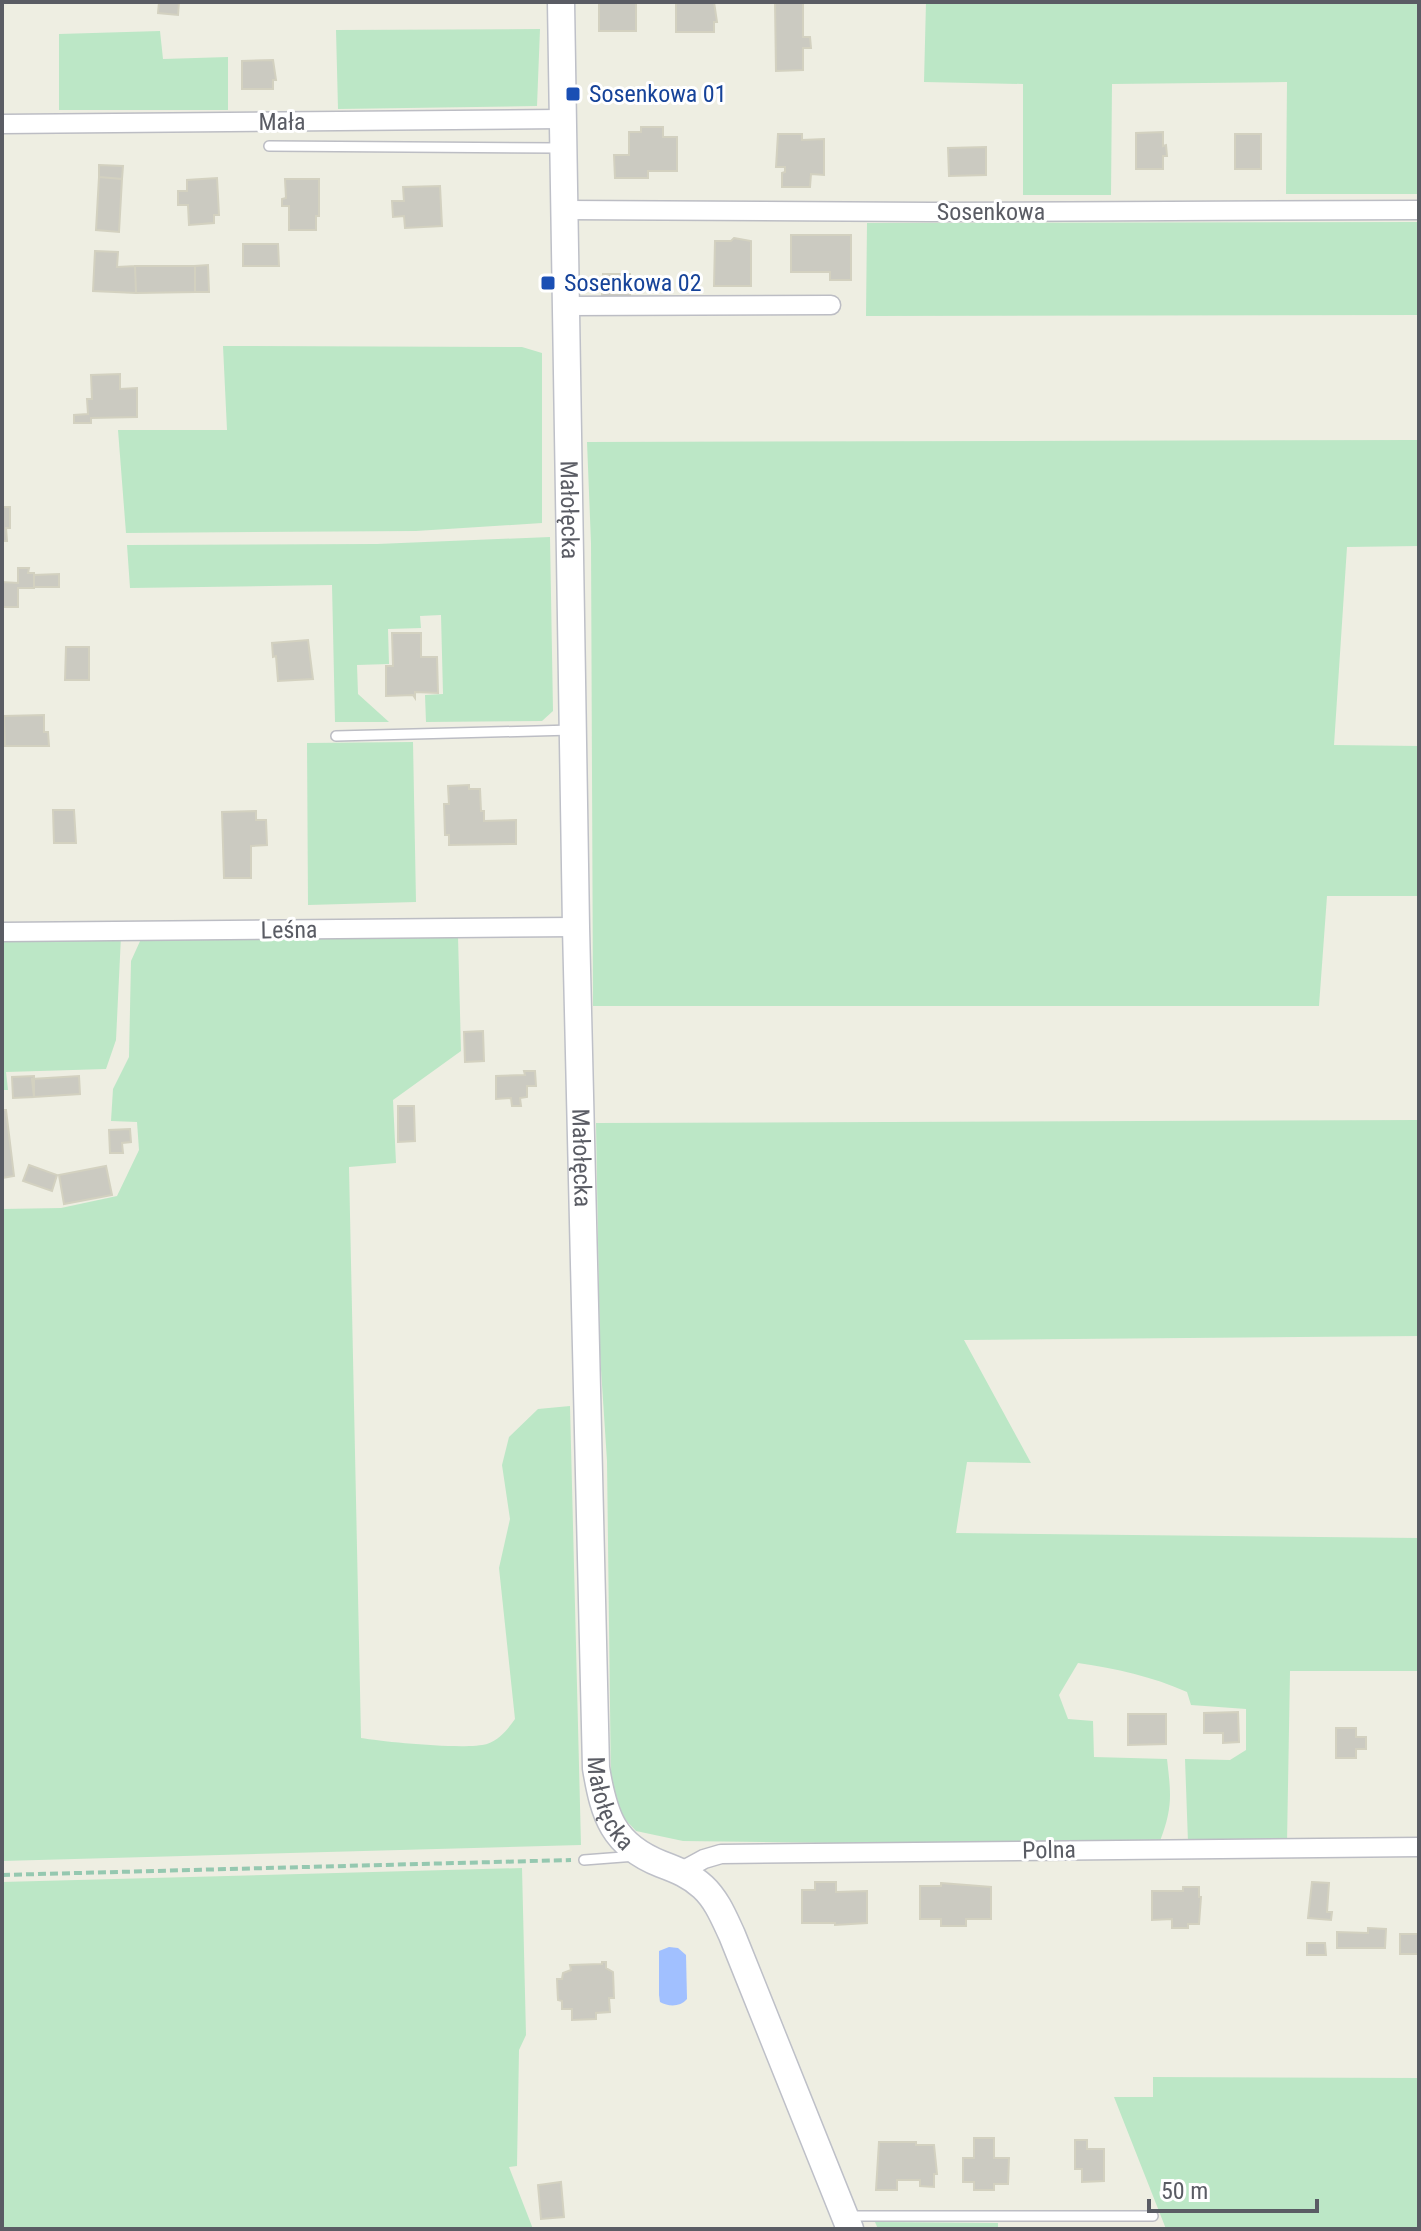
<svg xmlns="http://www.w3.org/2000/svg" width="1421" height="2231" font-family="'Roboto Condensed',sans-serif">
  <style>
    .green { fill: #bce7c6 }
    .water { fill: #a1c0ff }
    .building { fill: #cbcac1; stroke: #d3d1c0; stroke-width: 2 }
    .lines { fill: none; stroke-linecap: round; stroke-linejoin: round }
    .lane-casing { stroke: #bcbdc4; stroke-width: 12 }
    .street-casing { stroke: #bcbdc4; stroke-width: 21 }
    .secondary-casing { stroke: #bec0c8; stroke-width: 29 }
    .path { stroke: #95c8b0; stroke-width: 4; stroke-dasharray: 8 4; stroke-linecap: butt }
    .lane { stroke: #fff; stroke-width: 9 }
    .street { stroke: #fff; stroke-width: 18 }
    .secondary { stroke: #fff; stroke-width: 26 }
    .transit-dot { fill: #1a4fb4; stroke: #fff; stroke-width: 3 }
    .labels { text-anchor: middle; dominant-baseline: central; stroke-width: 6; stroke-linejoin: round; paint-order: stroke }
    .transit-label { font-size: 24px; fill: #164399; stroke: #fff; text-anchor: start }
    .street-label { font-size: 24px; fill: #5a5c64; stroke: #fff }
  </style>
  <rect width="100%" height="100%" fill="#eeeee2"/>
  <path class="green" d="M 926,2 L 1419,2 L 1419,194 L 1286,194 L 1287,82 L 1112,84 L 1111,195 L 1023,195 L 1023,84 L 924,82 Z
    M 540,29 L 537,106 L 338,109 L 336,30 Z
    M 160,31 L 163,59 L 228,57 L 228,110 L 59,110 L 59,34 Z
    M 1419,222 L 1419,315 L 866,316 L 867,223 Z
    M 223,346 L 522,347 L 542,353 L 542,523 L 416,531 L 126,533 L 118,430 L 227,430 Z
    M 1419,440 L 1419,546 L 1347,547 L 1334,745 L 1419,746 L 1419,896 L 1327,896 L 1319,1006 L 593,1006 L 591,543 L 587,442 Z
    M 550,537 L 553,711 L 542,721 L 426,722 L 425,695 L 443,694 L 441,615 L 420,616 L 421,628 L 388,629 L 389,664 L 357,665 L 358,694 L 389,722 L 335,722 L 332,585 L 130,588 L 127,545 L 377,544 Z
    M 413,742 L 416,902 L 308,905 L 307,743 Z
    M 121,936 L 116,1040 L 106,1069 L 6,1072 L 8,1090 L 2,1090 L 2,940 Z
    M 458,936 L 461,1051 L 393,1100 L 396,1163 L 349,1167 L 361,1738 C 385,1742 466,1750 487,1744 C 500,1739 507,1730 515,1719 L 499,1568 L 510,1519 L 502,1465 L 509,1437 L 538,1409 L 570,1406 L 581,1845 L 2,1861 L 2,1209 L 61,1208 L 117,1196 L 139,1150 L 137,1122 L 111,1121 L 113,1089 L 129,1057 L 131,961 L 141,939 Z
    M 1419,1120 L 1419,1336 L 964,1340 L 1031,1463 L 967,1462 L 956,1533 L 1419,1538 L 1419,1671 L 1290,1671 L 1287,1843 L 1188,1842 L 1185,1759 L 1230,1760 L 1246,1750 L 1246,1709 L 1191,1705 L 1187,1692 C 1151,1676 1117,1669 1078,1663 L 1059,1695 L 1068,1719 L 1093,1721 L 1094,1757 L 1167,1759 C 1171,1794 1173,1807 1160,1841 L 917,1844 L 683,1841 L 636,1831 L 621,1815 L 611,1787 L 607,1461 L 600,1354 L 596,1123 Z
    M 522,1868 L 526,2035 L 519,2050 L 517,2166 L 509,2167 L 533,2229 L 2,2229 L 2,1882 Z
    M 1153,2077 L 1419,2078 L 1419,2229 L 1166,2229 L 1114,2097 L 1153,2097 Z
    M 875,2222 L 998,2223 L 998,2229 L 878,2229 Z"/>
  <path class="water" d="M 669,1947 L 678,1948 L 686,1955 L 687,1999 C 680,2007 669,2007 660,2002 L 659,1995 L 659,1951 Z"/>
  <path class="building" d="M 159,2 L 179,2 L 178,15 L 158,13 Z
    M 599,2 L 636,2 L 636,31 L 599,31 Z
    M 676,2 L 714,2 L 717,22 L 714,22 L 714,32 L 676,32 Z
    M 775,2 L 803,2 L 803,37 L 810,37 L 811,48 L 803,48 L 803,70 L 776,71 Z
    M 273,60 L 276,80 L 273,80 L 273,89 L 242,89 L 242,61 Z
    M 641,127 L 663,127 L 663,137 L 677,137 L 677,171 L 648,171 L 648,178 L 615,178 L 614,155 L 629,155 L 629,132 L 641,132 Z
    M 1163,132 L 1163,146 L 1166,145 L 1167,156 L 1163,156 L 1163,169 L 1136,169 L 1136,133 Z
    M 778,134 L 802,134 L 802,140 L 824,139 L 824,175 L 811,174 L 810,187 L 782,187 L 782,173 L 785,172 L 785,167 L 776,167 Z
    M 1235,134 L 1261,134 L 1261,169 L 1235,169 Z
    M 986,147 L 986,175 L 949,176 L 948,148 Z
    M 99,165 L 123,166 L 122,179 L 99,177 Z
    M 99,177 L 122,179 L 119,232 L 96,230 Z
    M 217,178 L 219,215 L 214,215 L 214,223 L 189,225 L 188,205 L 178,205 L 178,191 L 187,191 L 187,180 Z
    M 285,179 L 319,179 L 319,216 L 316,216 L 316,230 L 289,230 L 289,206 L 282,206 L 282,199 L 286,198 Z
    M 440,186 L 442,226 L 405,228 L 404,216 L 393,217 L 392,201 L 404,201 L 403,187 Z
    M 791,235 L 851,235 L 851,280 L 830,280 L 830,272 L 791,272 Z
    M 734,238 L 751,241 L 751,286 L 714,286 L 715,241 L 731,241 Z
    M 243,244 L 278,244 L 279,266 L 243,266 Z
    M 95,251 L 118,252 L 117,267 L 135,266 L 136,293 L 93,291 Z
    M 208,265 L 209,292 L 195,292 L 195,266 Z
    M 135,266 L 195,266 L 195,292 L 136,293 Z
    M 603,274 L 630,274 L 630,296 L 602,296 Z
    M 120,374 L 120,389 L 137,388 L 137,417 L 91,418 L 91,423 L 74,423 L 74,415 L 88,414 L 87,399 L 92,399 L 91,375 Z
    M 2,507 L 10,507 L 10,528 L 6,528 L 7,541 L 2,541 Z
    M 18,568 L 29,568 L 28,573 L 34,573 L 34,588 L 18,588 L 18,607 L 2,607 L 2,582 L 18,583 Z
    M 59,574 L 59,587 L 34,587 L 34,575 Z
    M 392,633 L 421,633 L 421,657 L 437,657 L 438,693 L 415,692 L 415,698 L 413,695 L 386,696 L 386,666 L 393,666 Z
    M 308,640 L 313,679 L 278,681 L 276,656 L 273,657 L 272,643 Z
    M 66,647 L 89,647 L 89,680 L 65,680 Z
    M 44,715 L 44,732 L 48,732 L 49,746 L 5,746 L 4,716 Z
    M 469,785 L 469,789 L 480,789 L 481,811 L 484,811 L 484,821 L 516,820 L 516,844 L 449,845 L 449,835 L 445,835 L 444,804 L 449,804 L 448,786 Z
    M 53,810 L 74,810 L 76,843 L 54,843 Z
    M 256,811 L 256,820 L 266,820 L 267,845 L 251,846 L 251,878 L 224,878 L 222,812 Z
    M 483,1031 L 484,1061 L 465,1062 L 464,1032 Z
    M 524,1071 L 535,1071 L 536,1086 L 527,1086 L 527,1097 L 520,1098 L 521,1106 L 512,1106 L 511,1098 L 496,1099 L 496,1076 L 525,1075 Z
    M 34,1076 L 34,1097 L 13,1098 L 12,1077 Z
    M 79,1076 L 80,1094 L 34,1097 L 32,1079 Z
    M 398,1106 L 414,1106 L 415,1141 L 398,1142 Z
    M 2,1110 L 6,1110 L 14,1176 L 2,1178 Z
    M 130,1129 L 131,1142 L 122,1143 L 123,1153 L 110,1153 L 109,1130 Z
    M 29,1165 L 57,1175 L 52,1191 L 23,1181 Z
    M 106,1166 L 112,1195 L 64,1204 L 59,1175 Z
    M 1238,1712 L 1239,1742 L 1223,1743 L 1223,1733 L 1204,1733 L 1204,1713 Z
    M 1128,1714 L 1166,1714 L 1166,1744 L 1128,1745 Z
    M 1336,1728 L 1356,1728 L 1356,1737 L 1366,1737 L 1366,1749 L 1356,1749 L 1356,1758 L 1336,1758 Z
    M 815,1882 L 836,1882 L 836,1892 L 867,1891 L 867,1923 L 835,1925 L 835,1923 L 802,1923 L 802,1890 L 815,1890 Z
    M 1312,1882 L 1329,1883 L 1327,1912 L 1332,1912 L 1331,1920 L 1308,1918 Z
    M 941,1883 L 991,1887 L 991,1919 L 966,1919 L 966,1926 L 941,1926 L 941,1919 L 920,1919 L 920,1886 L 941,1886 Z
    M 1183,1887 L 1199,1887 L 1199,1897 L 1201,1897 L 1199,1924 L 1188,1924 L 1188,1928 L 1172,1928 L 1172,1919 L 1152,1920 L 1152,1891 L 1183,1891 Z
    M 1368,1928 L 1386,1929 L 1385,1948 L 1337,1948 L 1337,1932 L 1368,1933 Z
    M 1400,1934 L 1419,1934 L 1419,1954 L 1400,1954 Z
    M 1307,1943 L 1325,1943 L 1326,1955 L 1307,1955 Z
    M 602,1962 L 606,1962 L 606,1968 L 613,1972 L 614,1998 L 609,1998 L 610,2012 L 596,2013 L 596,2019 L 572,2020 L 572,2009 L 562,2009 L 562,2001 L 558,2000 L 557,1979 L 562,1979 L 563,1973 L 571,1970 L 570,1965 L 602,1964 Z
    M 974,2138 L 994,2138 L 994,2158 L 1009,2158 L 1008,2184 L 994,2184 L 994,2190 L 974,2190 L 974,2182 L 963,2182 L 963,2158 L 974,2158 Z
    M 1075,2140 L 1087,2140 L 1087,2149 L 1104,2149 L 1104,2181 L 1082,2182 L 1082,2169 L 1075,2169 Z
    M 879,2142 L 916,2142 L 916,2145 L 934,2145 L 937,2174 L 934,2174 L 934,2187 L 920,2186 L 920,2180 L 897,2180 L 897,2190 L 876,2190 Z
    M 561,2182 L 564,2217 L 541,2219 L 538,2185 Z"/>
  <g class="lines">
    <g class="lane-casing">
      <path id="lane" d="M 269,146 L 559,148
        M 336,736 L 572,730
        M 584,1860 L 636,1856
        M 849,2216 L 1153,2216"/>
    </g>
    <g class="street-casing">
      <path id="street" d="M 2,124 L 562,119
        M 563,210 L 931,212 L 1419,210
        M 565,306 L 831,305
        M 2,932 L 576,927
        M 682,1871 L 704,1859 L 721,1854 L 1419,1847"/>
    </g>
    <g class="secondary-casing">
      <g id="secondary">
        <path id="s1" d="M 561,2 L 576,927 L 596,1768 C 604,1816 613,1845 661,1864 C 677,1870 690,1875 703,1887 C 717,1900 724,1918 732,1935 L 850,2229"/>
      </g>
    </g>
    <path class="path" d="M 2,1875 L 571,1860"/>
    <use href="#lane" class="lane"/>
    <use href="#street" class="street"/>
    <use href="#secondary" class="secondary"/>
  </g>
  <g class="transit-dot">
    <rect x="565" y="86" width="16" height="16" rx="4"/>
    <rect x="540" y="275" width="16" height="16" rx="4"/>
  </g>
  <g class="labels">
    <g class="transit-label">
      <text x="589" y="94">Sosenkowa 01</text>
      <text x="564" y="283">Sosenkowa 02</text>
    </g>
    <g class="street-label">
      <text x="282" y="122">Mała</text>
      <text x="991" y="212">Sosenkowa</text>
      <text stroke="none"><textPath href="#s1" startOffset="508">Małołęcka</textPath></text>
      <text transform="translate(289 930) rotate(-1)">Leśna</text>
      <text stroke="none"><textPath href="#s1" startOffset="1156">Małołęcka</textPath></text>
      <text stroke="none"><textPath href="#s1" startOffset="1804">Małołęcka</textPath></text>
      <text transform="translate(1049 1850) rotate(-1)">Polna</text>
    </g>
  </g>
  <rect width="1421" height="2231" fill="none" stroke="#5a5c64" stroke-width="8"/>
  <path d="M1149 2199v12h168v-12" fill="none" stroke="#5a5c64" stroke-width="4"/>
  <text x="1161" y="2199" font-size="24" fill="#5a5c64" stroke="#ffffff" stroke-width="6" paint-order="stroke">50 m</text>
</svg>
